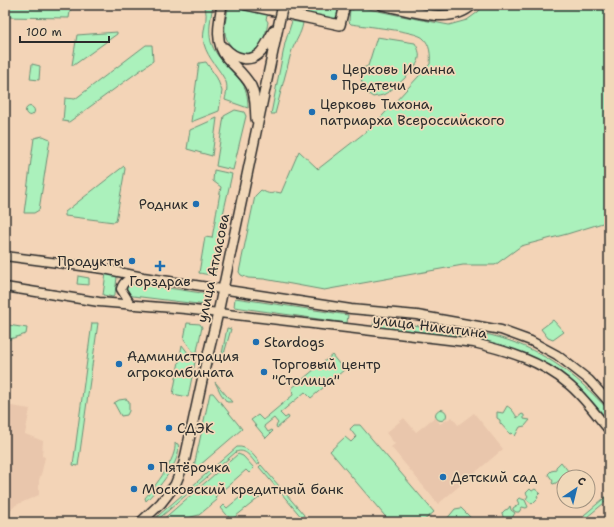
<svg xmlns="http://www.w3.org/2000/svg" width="614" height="527" font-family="'Shantell Sans',sans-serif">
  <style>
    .built { fill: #e9c6ac }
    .green { fill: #abf1bc; stroke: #6b8e74 }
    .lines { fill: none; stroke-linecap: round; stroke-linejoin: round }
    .tertiary-casing { stroke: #2b2b2b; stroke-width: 11 }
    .secondary-casing { stroke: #2b2b2b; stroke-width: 12 }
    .tertiary { stroke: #f1d8b9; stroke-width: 8 }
    .secondary { stroke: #f1d8b9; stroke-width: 9 }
    .secondary-bridge-casing { stroke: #2b2b2b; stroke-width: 12; stroke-linecap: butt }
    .secondary-bridge { stroke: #f1d8b9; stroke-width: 9 }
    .poi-dot { fill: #1f6fb2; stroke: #f1d8b9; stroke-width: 1.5 }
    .labels { text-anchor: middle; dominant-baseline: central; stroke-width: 3.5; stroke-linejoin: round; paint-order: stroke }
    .poi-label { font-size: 14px; fill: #2b2b2b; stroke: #f1d8b9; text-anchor: start }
    .street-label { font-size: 14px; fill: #2b2b2b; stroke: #f1d8b9 }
  </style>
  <rect width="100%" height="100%" fill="#f3d4b7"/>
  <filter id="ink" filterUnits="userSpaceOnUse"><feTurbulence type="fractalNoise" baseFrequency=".025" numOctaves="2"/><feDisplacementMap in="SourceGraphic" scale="8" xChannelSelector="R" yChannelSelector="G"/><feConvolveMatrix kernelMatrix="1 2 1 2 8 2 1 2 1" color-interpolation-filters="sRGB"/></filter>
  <g filter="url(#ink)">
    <path class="built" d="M 5,405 L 30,409 L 25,434 L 43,441 L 42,456 L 45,457 L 42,471 L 39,480 L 39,495 L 16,505 L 5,515 Z
      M 474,413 L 503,449 L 438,504 L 391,447 L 395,444 L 386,433 L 404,418 L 416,432 L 435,417 L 440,424 L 452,417 L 458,425 Z"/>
    <path class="green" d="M 5,5 L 71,5 L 69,18 L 5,17 Z
      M 204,5 L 213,5 C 211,17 208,30 211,42 C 216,60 234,69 243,84 C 247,91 248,100 248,108 L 225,100 C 226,94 228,88 226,82 C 220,69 208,59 204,44 C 201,31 210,18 204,5 Z
      M 229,5 L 236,5 L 245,10 L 270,15 L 267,16 L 266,19 L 268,22 C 267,30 263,44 256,50 C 242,60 227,47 225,33 C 224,24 227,14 229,5 Z
      M 295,5 L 335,5 L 339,7 L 337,17 L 333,19 L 297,11 L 297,9 L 294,8 Z
      M 418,5 L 463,5 C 448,12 433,8 418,5 Z
      M 484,5 L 609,5 L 609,221 L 567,234 L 521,246 L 495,265 L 463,265 L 324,290 L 264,279 L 248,278 L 241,275 L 239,272 L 255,196 L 261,190 C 267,193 270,195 276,192 L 281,193 L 299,151 L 318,169 L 372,127 L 430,64 C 431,55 430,44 423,38 C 415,31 364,26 351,24 L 349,22 L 350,9 L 353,10 L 354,6 L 402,16 L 449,25 L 467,20 L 478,12 Z
      M 292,21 L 303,23 C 301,35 295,41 291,53 L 275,114 L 271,114 L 285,43 Z
      M 117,32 L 117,34 L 74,65 L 72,65 L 77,35 Z
      M 377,37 L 415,43 C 418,48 420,53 419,58 C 418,68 394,89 385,94 C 382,96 377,96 373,97 L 364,91 L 359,70 L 368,66 Z
      M 146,45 L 152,45 L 153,61 L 69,122 L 63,121 L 65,98 L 75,99 Z
      M 206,62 L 217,78 L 222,91 L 219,111 L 191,122 L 199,63 Z
      M 32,64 L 40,66 L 39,80 L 30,79 Z
      M25.5 111a4.5 4.5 0 1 1 9 0a4.5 4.5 0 1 1-9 0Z
      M 235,110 L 244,112 L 246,116 L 233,170 L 216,166 L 224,116 Z
      M 217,118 L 212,156 L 187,149 L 190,130 Z
      M 43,136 L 50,139 L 39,210 L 34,213 L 24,213 L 34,138 Z
      M 124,166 L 125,169 L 116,221 L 114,222 L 65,216 L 65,212 Z
      M 214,170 L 232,174 L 220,228 L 222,237 L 216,270 C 212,277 206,274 199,273 L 205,237 L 212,238 L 221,187 L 213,181 Z
      M 106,273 L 114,273 L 117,277 L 115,294 L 113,297 L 103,295 Z
      M 78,276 L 89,278 L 89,285 L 77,284 Z
      M 129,283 L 135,283 L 208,294 L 206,305 L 133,296 L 127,294 C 125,289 126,287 129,283 Z
      M 235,298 L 348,315 L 347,323 L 234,307 Z
      M 374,320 L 490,335 C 539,347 575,373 609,411 L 609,421 C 592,401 576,382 554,368 C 502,336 432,334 373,327 Z
      M 553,320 L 564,332 L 553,340 L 548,338 L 541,329 Z
      M 92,323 L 98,323 L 78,466 L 73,465 Z
      M 187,323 L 200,324 L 202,327 L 196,356 L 184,339 Z
      M 8,325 L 27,328 L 26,334 L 7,340 L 6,338 Z
      M 227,328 L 231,329 L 224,354 L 222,354 Z
      M 182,345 L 195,362 L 188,397 L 173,394 Z
      M 332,355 L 344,370 L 311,398 L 305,392 L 280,413 L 285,418 L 288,416 L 289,418 L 277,428 L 276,426 L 278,423 L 274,418 L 264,426 L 268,432 L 272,430 L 273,431 L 266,438 L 251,420 L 258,415 L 263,420 L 293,395 L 292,388 Z
      M 215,382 L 232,402 L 227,402 L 221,394 Z
      M 210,393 L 213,393 L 242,429 L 193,471 Z
      M 126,399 L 129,401 L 129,411 L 127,415 L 121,416 L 114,403 L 119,400 Z
      M 507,406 C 511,408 515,413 517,418 L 522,414 L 524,415 L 524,419 L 530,420 L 525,426 L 520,427 L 515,436 L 512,433 L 510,434 L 500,423 L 500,420 L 497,418 L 497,412 L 503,413 Z
      M435.5 415a5.5 5.5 0 1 1 11 0a5.5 5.5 0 1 1-11 0Z
      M 354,425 L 360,425 L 434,512 L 422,522 L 418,520 L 416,522 L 390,522 L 330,451 L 345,437 L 351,442 L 356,437 L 350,429 Z
      M 175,443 L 178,444 C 183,460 157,490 146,501 L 145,498 C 155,486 177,459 175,443 Z
      M 237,447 C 248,446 253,455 260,463 L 257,465 C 251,458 246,448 236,452 L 155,522 L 151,522 Z
      M 238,454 L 243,456 L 254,468 L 249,473 L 246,470 L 215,497 L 217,500 L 199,515 L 191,517 L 185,522 L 160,522 Z
      M 561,462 L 569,472 L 556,483 L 553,484 L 552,483 L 553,481 L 548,474 L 551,471 L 556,470 L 556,467 Z
      M 261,465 L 304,515 L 303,519 L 259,467 Z
      M 250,489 L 256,496 L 258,494 L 260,497 L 231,520 L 221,508 L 224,505 L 227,508 Z
      M 530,489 L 532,491 L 535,489 L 540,493 L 537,496 L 538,498 L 532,504 L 526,499 L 528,496 L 526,493 Z
      M 609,494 L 609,499 L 587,517 L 585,517 L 584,515 Z
      M 519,498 L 525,500 L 528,507 L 526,508 L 522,507 L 519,512 L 516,512 L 513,510 L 513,508 L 519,504 L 517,500 Z
      M 510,506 L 511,510 L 515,513 C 512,517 512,522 506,522 L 504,520 L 502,513 L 505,510 L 508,509 Z
      M 461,508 L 472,519 L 470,522 L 447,522 L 446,520 L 455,509 Z"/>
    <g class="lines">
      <g class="tertiary-casing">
        <path id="tertiary" d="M 5,256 L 104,269 L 143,277 L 351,309 L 417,315 L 501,330 L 531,341 L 557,355 L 589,380 L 609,402
          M 5,287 L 99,302 L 185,309 L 474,343 C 508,351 541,361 568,384 C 584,397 596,415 609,430
          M 131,305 L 121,289 C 124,279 131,279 140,278"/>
      </g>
      <g class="secondary-casing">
        <path id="secondary" d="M 222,5 C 219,22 214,43 227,58 C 235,67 245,75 251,86 C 256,96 255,108 256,119
          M 246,5 L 340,25 L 345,5
          M 382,5 C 408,10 451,26 472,5
          M 225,48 C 234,58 250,64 261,52 C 266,46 270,37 274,30
          M 141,522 L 161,503 L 175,485 L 184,463 L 205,367 L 218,313 L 280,18"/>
      </g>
      <use href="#tertiary" class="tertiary"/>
      <use href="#secondary" class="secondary"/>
      <g class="secondary-bridge-casing">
        <path id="secondary-bridge" d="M 280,18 L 283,5"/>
      </g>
      <use href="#secondary-bridge" class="secondary-bridge"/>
    </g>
  </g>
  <g class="poi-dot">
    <circle cx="334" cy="77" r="4"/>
    <circle cx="312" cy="112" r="4"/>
    <circle cx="196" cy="204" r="4"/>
    <circle cx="132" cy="261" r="4"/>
    <path d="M158 260h4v4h4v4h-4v4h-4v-4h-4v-4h4z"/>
    <circle cx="256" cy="342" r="4"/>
    <circle cx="119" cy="364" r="4"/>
    <circle cx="264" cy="372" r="4"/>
    <circle cx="169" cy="428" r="4"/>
    <circle cx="151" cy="467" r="4"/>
    <circle cx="443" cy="477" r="4"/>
    <circle cx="134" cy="489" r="4"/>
  </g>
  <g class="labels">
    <g class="poi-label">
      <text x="342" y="69">Церковь Иоанна<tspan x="342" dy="16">Предтечи</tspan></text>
      <text x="320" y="104">Церковь Тихона,<tspan x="320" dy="16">патриарха Всероссийского</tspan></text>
      <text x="188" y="204" text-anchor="end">Родник</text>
      <text x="124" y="261" text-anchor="end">Продукты</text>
      <text x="160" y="281" text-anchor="middle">Горздрав</text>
      <text x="264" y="342">Stardogs</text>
      <text x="127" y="356">Администрация<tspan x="127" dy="16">агрокомбината</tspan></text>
      <text x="272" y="364">Торговый центр<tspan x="272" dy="16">"Столица"</tspan></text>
      <text x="177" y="428">СДЭК</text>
      <text x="159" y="467">Пятёрочка</text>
      <text x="451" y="477">Детский сад</text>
      <text x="142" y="489">Московский кредитный банк</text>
    </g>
    <g class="street-label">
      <text transform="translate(213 268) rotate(-78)">улица Атласова</text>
      <text transform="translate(430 326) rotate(7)">улица Никитина</text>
    </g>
  </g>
  <rect width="614" height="527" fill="none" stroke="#f1d8b9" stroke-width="20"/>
  <rect x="10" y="10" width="594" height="507" fill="none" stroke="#2b2b2b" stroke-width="1.5" filter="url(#ink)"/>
  <g transform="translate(576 489) rotate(35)"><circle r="19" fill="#f1d8b9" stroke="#a29380"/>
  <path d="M0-3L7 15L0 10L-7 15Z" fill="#1f6fb2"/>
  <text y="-6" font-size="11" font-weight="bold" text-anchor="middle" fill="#2b2b2b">С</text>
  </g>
  <path d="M20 36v6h89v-6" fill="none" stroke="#2b2b2b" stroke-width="2"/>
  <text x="26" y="36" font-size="12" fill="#2b2b2b" stroke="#f1d8b9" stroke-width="3" paint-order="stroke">100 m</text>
</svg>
